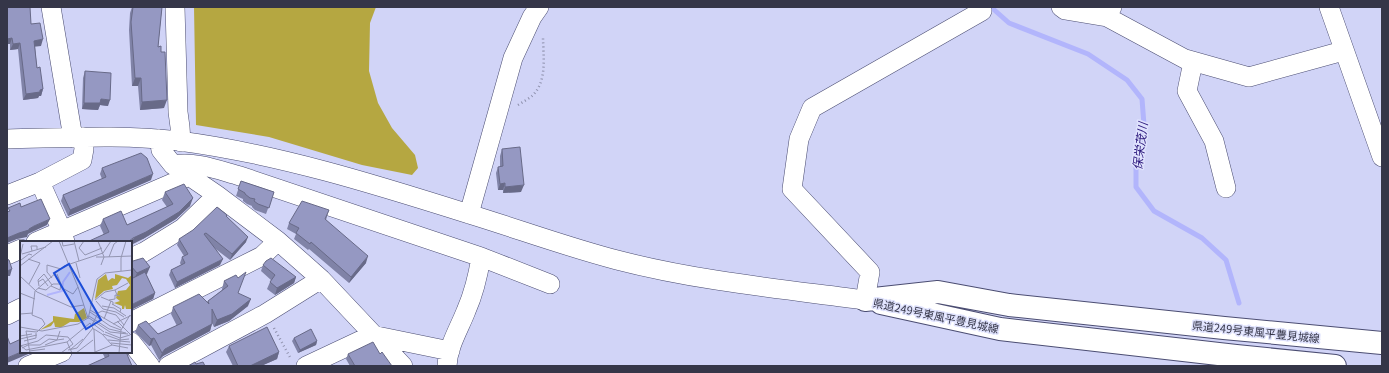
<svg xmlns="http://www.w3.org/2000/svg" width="1389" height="373" font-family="Georgia,'Noto Sans JP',serif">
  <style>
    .green { fill: #b5a741 }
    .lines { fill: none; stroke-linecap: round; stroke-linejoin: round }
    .stream { stroke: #b2b5fc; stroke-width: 5 }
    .minor-casing { stroke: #4b4d72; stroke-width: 20 }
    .major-casing { stroke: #4b4d72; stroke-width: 24 }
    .path { stroke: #8e90ac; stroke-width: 2.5; stroke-dasharray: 1 3; stroke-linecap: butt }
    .minor { stroke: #fff; stroke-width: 19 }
    .major { stroke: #fff; stroke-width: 22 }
    .wall { fill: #8083a7 }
    .shaded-wall { fill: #686a88 }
    .building { fill: #9598c2; stroke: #686a88 }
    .labels { text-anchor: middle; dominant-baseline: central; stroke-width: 3; stroke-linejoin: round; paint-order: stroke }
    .street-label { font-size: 11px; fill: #353648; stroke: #dfe2fd }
    .water-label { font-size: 12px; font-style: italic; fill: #2b177c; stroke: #dfe2fd }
    .inset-river { fill: none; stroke: #b2b5fc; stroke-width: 2 }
    .inset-road { fill: none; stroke: #9395b1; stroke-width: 1 }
    .view { fill: #1d4ed8; fill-opacity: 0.15; stroke: #1d4ed8; stroke-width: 2 }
    .inset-edge { fill: none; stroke: #353648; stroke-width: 2 }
  </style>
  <rect width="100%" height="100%" fill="#d1d4f7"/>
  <path class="green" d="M 194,7 L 376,7 L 370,23 L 369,71 L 378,103 L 392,128 L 415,155 L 418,168 L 412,175 L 362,165 L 269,137 L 196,125 Z"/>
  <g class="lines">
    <path class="stream" d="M 991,7 L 1009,23 L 1088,54 L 1127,80 L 1142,99 L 1144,125 L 1136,166 L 1136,187 L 1154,211 L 1202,238 L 1226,260 L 1239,303"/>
    <g class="minor-casing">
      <path id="minor" d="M 51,7 L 73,138
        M 175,7 L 178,112 L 180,127 L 181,142
        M 1061,7 L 1065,10 L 1107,17
        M 1112,7 L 1107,17 L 1185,59 L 1249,77 L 1343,51
        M 1329,7 L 1382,157
        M 1193,62 L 1187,91 L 1214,141 L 1226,188
        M 7,139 C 63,138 123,134 179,141 C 278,154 374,184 469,214 C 518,229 567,247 617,260 C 698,281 782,289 865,300 L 870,272 L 792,189 L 799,139 L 812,108 L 982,11
        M 159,139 L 161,150 L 173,165 L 217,195 L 278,241 L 321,279 L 403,366
        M 173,165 C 196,161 218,170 240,176 L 481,257 L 550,284
        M 40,182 L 62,231 L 65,242
        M 7,195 L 40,182 L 82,160 L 84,149 L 83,137
        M 469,214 L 513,58 L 532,17 L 539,7
        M 36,242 L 189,176
        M 7,255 L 21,249
        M 131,258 L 144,252 L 183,228 L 217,195
        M 7,315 L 21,308
        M 131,322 L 262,256 L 278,241
        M 131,342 L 150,366
        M 28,366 L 62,352
        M 168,366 L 265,314 L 321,279
        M 306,366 L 372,335 L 450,351
        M 447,366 C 448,346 459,329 466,311 C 474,293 478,276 481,257"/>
    </g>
    <g class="major-casing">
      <path id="major" d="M 865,300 L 938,292 L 1009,305 L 1224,328 L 1382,343
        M 881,303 L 1000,329 L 1236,356 L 1335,366"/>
    </g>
    <path class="path" d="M 518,105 C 523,102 528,99 532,96 C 548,81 543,55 543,36
      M 274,328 L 291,359"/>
    <use href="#minor" class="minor"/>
    <use href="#major" class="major"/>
  </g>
  <path class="wall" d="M 7,7 L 31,24 L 41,46 L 35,46 L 37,68 L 43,89 L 41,96 L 39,96 L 38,98 L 23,100 L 18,49 L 10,50 L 10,44 L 7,44 Z
    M 132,7 L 162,7 L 158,47 L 164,108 L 140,110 L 138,86 L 132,86 L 129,30 L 130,13 Z
    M 85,71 L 108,106 L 100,105 L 98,110 L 82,109 L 83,78 Z
    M 502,149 L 521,192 L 503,193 L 503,190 L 498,190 L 496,173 L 498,167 L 500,167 L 500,156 Z
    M 102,168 L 151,180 L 68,216 L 61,201 L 63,195 L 102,179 L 100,174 Z
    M 241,181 L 274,192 L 266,214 L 255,210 L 252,207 L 252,206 L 247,204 L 243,201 L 243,199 L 236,196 Z
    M 165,192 L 190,206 L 176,219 L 143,239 L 104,235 L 100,226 L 103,219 L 127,225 L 167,207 L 162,200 Z
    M 329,210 L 326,220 L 366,263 L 349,283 L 309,249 L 308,250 L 294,239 L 296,234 L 287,229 L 289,223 Z
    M 227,215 L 226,217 L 246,242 L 230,260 L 213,247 L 220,265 L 175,288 L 169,275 L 171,270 L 181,265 L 180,263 L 182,257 L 184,256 L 177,245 L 179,239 Z
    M 263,265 L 296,277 L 294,283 L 275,295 L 267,289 L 270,282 L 271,280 L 261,271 Z
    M 131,266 L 147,274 L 146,274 L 155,293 L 153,299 L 131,276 Z
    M 224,281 L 238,293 L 248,306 L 229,321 L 214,327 L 212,323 L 210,331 L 163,356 L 159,360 L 151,345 L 149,346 L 135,332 L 138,325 L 158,334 L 177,326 L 171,314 L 173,307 L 207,302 L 208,301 L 222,290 L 222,289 Z
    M 294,338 L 317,341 L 316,345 L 298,353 L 292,341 Z
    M 229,346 L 279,352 L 277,359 L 261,366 L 233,366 L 226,352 Z
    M 102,352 L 130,352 L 105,358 Z
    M 348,354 L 380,354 L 392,366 L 350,366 L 346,359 Z"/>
  <path class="shaded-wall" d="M 12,38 L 10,44 L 7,44 L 7,39 Z
    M 43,39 L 41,46 L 32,47 L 34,41 Z
    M 20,43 L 18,49 L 10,50 L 13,44 Z
    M 135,78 L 141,78 L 138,86 L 132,86 Z
    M 43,89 L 41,96 L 39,96 L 38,98 L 23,100 L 26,94 Z
    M 101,99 L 110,100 L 108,106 L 100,105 L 98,110 L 82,109 L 84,103 Z
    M 167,100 L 164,108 L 140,110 L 142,102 Z
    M 153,174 L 151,180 L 68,216 L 70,210 Z
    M 505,183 L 503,190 L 498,190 L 500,184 Z
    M 524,185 L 521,192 L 503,193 L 505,187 Z
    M 193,198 L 190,206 L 176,219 L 143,239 L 131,245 L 131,242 L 128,242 Z
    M 50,219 L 47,225 L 32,232 L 28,234 L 27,237 L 17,239 L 7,243 L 7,238 Z
    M 248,237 L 246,242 L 230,260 L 232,254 Z
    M 368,256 L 366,263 L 349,283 L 351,277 Z
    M 223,259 L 220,265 L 175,288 L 177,282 Z
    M 150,267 L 147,274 L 134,280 L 137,273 Z
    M 12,269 L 10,276 L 7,276 L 7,271 Z
    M 296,277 L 294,283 L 275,295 L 277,288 Z
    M 155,293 L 153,299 L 131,310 L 131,305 Z
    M 251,299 L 248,306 L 229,321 L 214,327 L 217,320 Z
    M 212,324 L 210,331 L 163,356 L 159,360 L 162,353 L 165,349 Z
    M 154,338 L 151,345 L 149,346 L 151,339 Z
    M 317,341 L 316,345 L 298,353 L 300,350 Z
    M 21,352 L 33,352 L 7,363 L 7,358 Z
    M 126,352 L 130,352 L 128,356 Z
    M 279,352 L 277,359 L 261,366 L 250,366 Z"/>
  <path class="building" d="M 7,7 L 30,7 L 31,24 L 40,23 L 43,39 L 34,41 L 37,68 L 40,67 L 43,89 L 40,90 L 40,92 L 26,94 L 20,43 L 13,44 L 12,38 L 7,39 Z
    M 133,7 L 162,7 L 158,47 L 161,46 L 161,52 L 165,52 L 167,100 L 142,102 L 141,78 L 135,78 L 131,22 Z
    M 85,71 L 111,73 L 110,100 L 101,99 L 100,103 L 84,103 Z
    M 520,147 L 524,185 L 505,187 L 505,183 L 500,184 L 498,167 L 503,166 L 502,149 Z
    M 141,153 L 147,158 L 153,174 L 70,210 L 63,195 L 106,177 L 102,168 Z
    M 241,181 L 274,192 L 269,208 L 258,204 L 254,201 L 255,199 L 250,198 L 245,194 L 245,193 L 238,189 Z
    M 184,184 L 193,198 L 179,212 L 146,232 L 133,238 L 128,242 L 87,242 L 109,232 L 103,219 L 121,211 L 127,225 L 173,204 L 165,192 Z
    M 41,199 L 50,219 L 34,226 L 29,229 L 29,230 L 19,233 L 7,238 L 7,212 L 10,211 L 8,208 L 20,203 L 21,207 Z
    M 302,201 L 329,210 L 325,219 L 368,256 L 351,277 L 311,242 L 310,244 L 296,233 L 299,228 L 289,223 Z
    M 217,207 L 227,215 L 226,216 L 248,237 L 232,254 L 206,233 L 204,234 L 223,259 L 177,282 L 171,270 L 185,263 L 182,257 L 188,254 L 179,239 L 193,230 Z
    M 143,258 L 150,267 L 137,273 L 131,266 L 131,261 L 133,261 Z
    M 271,258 L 296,277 L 277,288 L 270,282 L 275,275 L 263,265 L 266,261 Z
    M 7,259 L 9,260 L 12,269 L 7,271 Z
    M 145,272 L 155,293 L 131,305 L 131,279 Z
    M 246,272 L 238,293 L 251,299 L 232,314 L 217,320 L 212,309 L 212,324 L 165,349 L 162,353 L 154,338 L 151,339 L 138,325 L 146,321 L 158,334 L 182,323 L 173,307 L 199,294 L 209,304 L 208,301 L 228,286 L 224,281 L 236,275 L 238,278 Z
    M 267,327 L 279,352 L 250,366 L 238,366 L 229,346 Z
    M 311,329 L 317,341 L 300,350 L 294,338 Z
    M 7,336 L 10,344 L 21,339 L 21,352 L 7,358 Z
    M 373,342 L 380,354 L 382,352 L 392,366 L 355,366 L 348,354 Z
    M 107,352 L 126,352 L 132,366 L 87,366 L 109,356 Z
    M 195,362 L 196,364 L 203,362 L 205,366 L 188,366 Z"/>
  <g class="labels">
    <g class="street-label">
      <text transform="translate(936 315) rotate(12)">県道249号東風平豊見城線</text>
      <text transform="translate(1256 331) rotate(6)">県道249号東風平豊見城線</text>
    </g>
    <g class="water-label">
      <text transform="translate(1139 146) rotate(-83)">保栄茂川</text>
    </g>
  </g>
  <g transform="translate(20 241)">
    <rect width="112" height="112" fill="#d1d4f7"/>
    <path d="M 86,33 L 88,40 L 92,37 L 95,38 L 95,33 L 108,37 L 112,34 L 112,68 L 106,68 L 105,64 L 104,68 L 102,68 L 102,65 L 94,62 L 100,60 L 96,57 L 98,50 L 106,49 L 110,44 L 106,38 L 102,37 L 97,44 L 92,45 L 93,48 L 84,50 L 75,58 L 78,39 ZM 64,67 L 67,77 L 59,81 L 50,81 L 42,86 L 35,86 L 34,81 L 31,85 L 20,89 L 33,80 L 33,75 L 54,78 L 55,73 Z" fill="#b5a741"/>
    <path class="inset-river" d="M 27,54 L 42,50 L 43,41 L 50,31"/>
    <path class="inset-road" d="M 39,0 L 58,46M 42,0 L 43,5 L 54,3M 54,0 L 59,20M 64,0 L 59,7 L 65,14 L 82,7M 12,10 L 11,5 L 17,5 L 17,8M 2,13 L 26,6M 0,16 L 3,3M 76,16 L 84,16 L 78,0M 89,16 L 94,3 L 98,0M 8,18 L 20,22 L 9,43M 1,19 L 9,13 L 12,14M 56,22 L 60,37M 81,24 L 84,16 L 112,15M 0,25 L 33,0M 101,30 L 101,17 L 106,0M 0,35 L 17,51 L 51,66 L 64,64M 32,37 L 27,31 L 27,24 L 41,28M 18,41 L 23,38 L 28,45M 19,45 L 18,39 L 24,33 L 32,44M 31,45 L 40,49 L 41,43M 58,46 L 68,77M 18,47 L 26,49 L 33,43 L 41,43 L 37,33M 44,48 L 53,53 L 58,46M 95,49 L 108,42M 0,52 L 15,58M 81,56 L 93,61 L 93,64M 75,59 L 85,51 L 95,49 L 97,54M 89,59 L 95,58 L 95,54 L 100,55M 76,60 L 83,68 L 96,71 L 104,76M 70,62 L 78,72M 92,63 L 101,68 L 100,71M 82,65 L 94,67 L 106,75M 70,69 L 101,87M 70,71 L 90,85 L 101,89M 0,73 L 13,72M 69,75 L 89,88 L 106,92M 69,77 L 90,91 L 108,93M 68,78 L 77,38 L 85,32 L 112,29M 84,78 L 91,60M 97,80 L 112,95M 70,82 L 74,89 L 75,112M 72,82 L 84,91M 73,82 L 78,72 L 82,70 L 96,74 L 104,84M 93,83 L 112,74M 0,86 L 22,90 L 58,83 L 68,77M 74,88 L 82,93 L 92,104 L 108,107M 40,90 L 37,99 L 44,98M 85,91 L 100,97 L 110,94M 83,93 L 100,99 L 109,98M 0,95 L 12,93M 0,98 L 17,94M 88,99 L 110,101M 4,100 L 16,97 L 16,92M 47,101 L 52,112M 91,102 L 112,104M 0,104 L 6,109 L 47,101 L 70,82M 0,105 L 18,100 L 26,94 L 48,96 L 53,103 L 41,112M 2,107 L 8,104 L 20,104 L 29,98 L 37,99 L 25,104M 51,108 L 63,98M 48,109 L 57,107 L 73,87M 9,110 L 25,108M 75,111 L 92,104M 10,112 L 6,90 L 17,91 L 25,83 L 22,78 L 12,74 L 15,50 L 44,25 L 83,12 L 91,0M 56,112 L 73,99M 99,112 L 101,89 L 110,74"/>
    <path class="view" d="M 49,23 L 81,79 L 66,88 L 34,32 Z"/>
    <rect width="112" height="112" class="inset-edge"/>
  </g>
  <rect width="1389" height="373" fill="none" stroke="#353648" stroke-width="16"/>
</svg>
